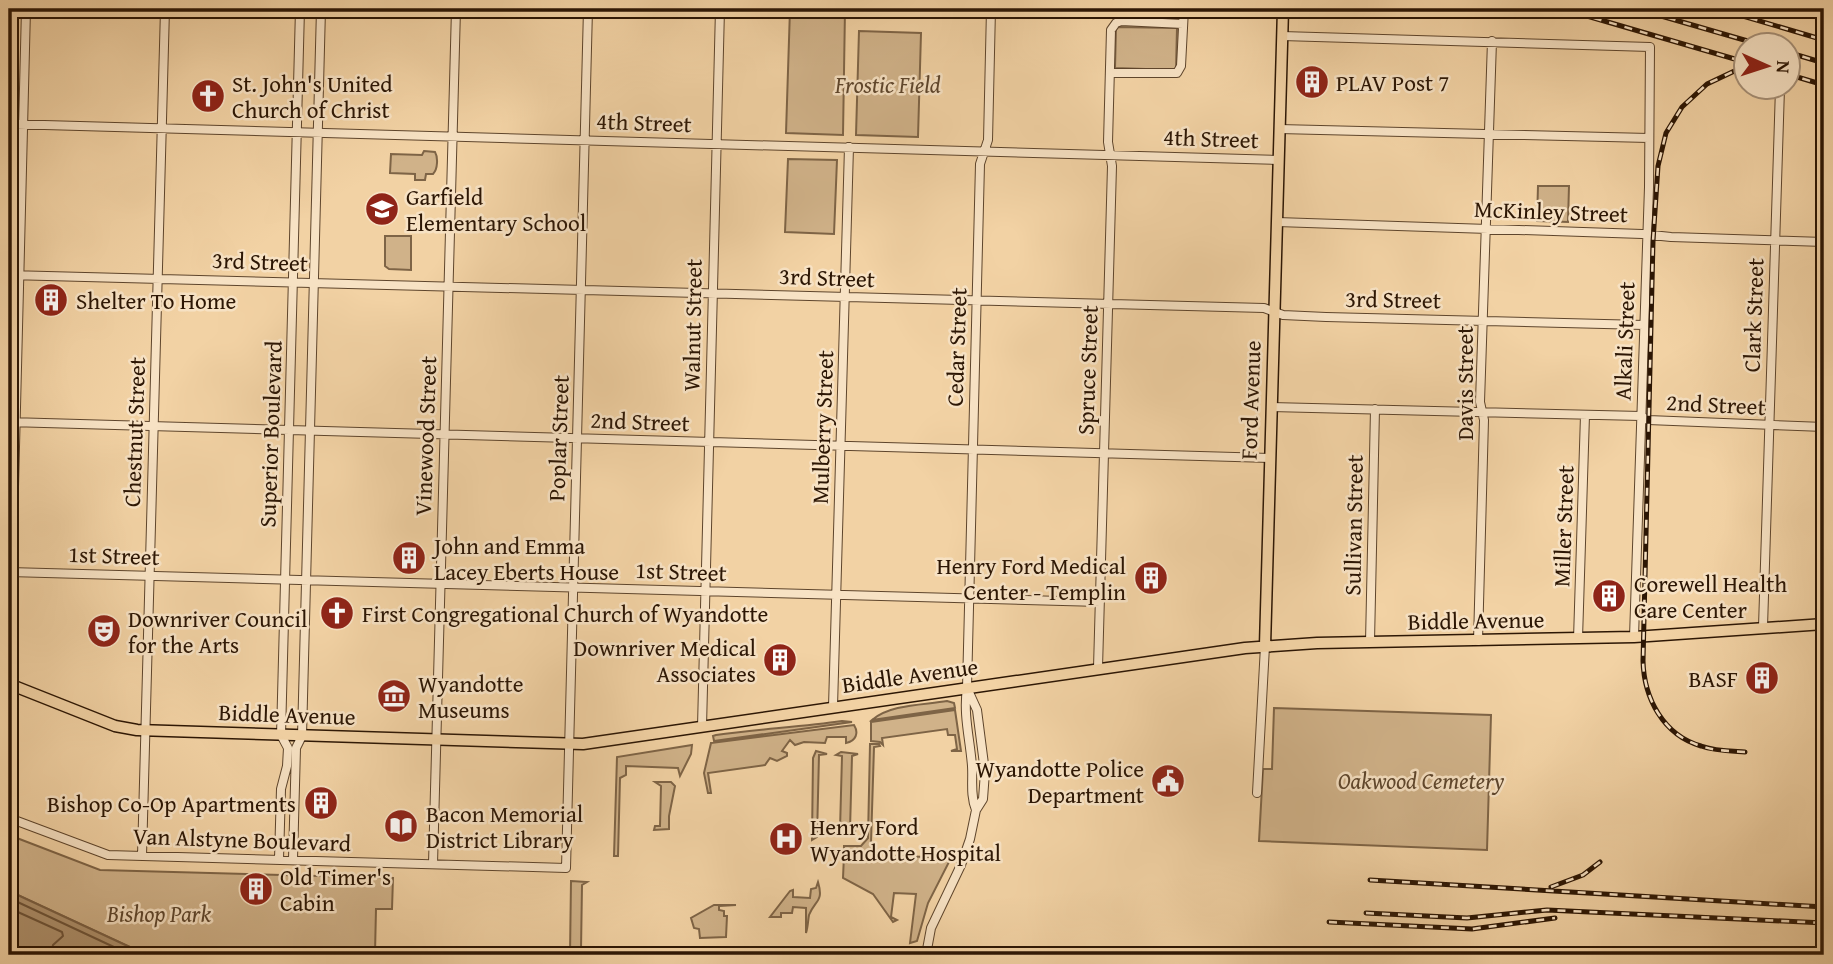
<svg xmlns="http://www.w3.org/2000/svg" width="1833" height="964" font-family="'Gentium Book Plus',serif">
  <style>
    .green { fill: #d0b289; stroke: #7e6446; stroke-width: 2 }
    .water { fill: #af926e; stroke: #7b6044; stroke-width: 2 }
    .lines { fill: none; stroke-linecap: round; stroke-linejoin: round }
    .shore { stroke: #6e5439; stroke-width: 2 }
    .minor-casing { stroke: #5e452c; stroke-width: 10 }
    .major-casing { stroke: #2c1604; stroke-width: 13 }
    .minor { stroke: #f7e2c4; stroke-width: 8 }
    .major { stroke: #f2d2a4; stroke-width: 10 }
    .rail-casing { stroke: #2c1604; stroke-width: 5 }
    .rail { stroke: #f7e2c4; stroke-width: 2.5; stroke-dasharray: 8; stroke-linecap: butt }
    .labels { text-anchor: middle; dominant-baseline: central; stroke-width: 5; stroke-linejoin: round; paint-order: stroke }
    .poi-label { font-size: 23px; fill: #2c1604; stroke: #f7e2c4; text-anchor: start }
    .park-label { font-size: 23px; font-style: italic; fill: #5d452c; stroke: #f7e2c4 }
    .street-label { font-size: 23px; fill: #2c1604; stroke: #f7e2c4 }
  </style>
  <rect width="100%" height="100%" fill="#f2d2a4"/>
  <filter id="stains"><feTurbulence type="fractalNoise" baseFrequency=".00286" numOctaves="4"/><feColorMatrix values="0 0 0 0 .2 0 0 0 0 .09 0 0 0 0 .02 0 0 0 .5 -.17"/></filter>
  <radialGradient id="worn" r=".72"><stop offset=".6" stop-color="#630" stop-opacity="0"/><stop offset="1" stop-color="#630" stop-opacity=".3"/></radialGradient>
  <path class="green" d="M 790,9 L 845,9 L 843,135 L 786,133 Z
    M 1116,27 L 1177,28 L 1176,70 L 1115,68 Z
    M 859,31 L 921,33 L 918,137 L 856,135 Z
    M 424,151 L 435,152 C 438,157 438,169 433,174 L 426,174 L 425,180 L 415,180 L 415,174 L 390,173 L 391,154 L 422,155 Z
    M 788,159 L 837,160 L 834,234 L 785,232 Z
    M 1538,186 L 1569,186 L 1568,222 L 1537,221 Z
    M 385,236 L 411,236 L 411,270 L 389,269 L 385,266 Z
    M 947,701 L 954,703 L 955,708 L 872,720 C 890,704 924,705 947,701 Z
    M 1274,708 L 1491,715 L 1487,850 L 1259,841 L 1263,769 L 1272,769 Z
    M 955,710 L 961,751 L 951,751 L 957,749 L 955,735 L 948,735 L 947,729 L 882,738 L 883,745 L 880,742 L 871,741 L 871,722 Z
    M 842,721 L 852,722 L 714,741 L 713,736 L 716,735 C 758,729 800,727 842,721 Z
    M 854,725 C 859,733 856,741 846,743 L 846,737 L 827,737 L 825,743 L 804,742 L 795,745 L 790,740 L 782,751 L 787,753 L 787,756 L 777,761 L 770,758 L 765,765 L 708,773 L 711,793 L 708,793 L 704,773 L 711,743 Z
    M 870,744 L 879,744 L 880,746 L 874,747 L 871,843 L 875,844 L 865,854 L 844,853 L 844,846 L 861,846 L 868,838 Z
    M 692,745 L 691,754 L 680,776 L 678,768 L 626,766 L 626,775 L 620,778 L 618,856 L 614,856 L 617,757 Z
    M 816,751 L 827,754 L 819,755 L 817,837 L 812,840 L 813,758 Z
    M 841,752 L 858,754 L 852,756 L 850,830 L 856,831 L 834,831 L 840,830 L 842,756 L 836,755 Z
    M 655,782 L 671,782 L 675,786 L 669,816 L 669,829 L 654,830 L 655,826 L 660,826 L 661,786 Z
    M 9,835 L 100,870 L 393,878 L 392,909 L 376,909 L 375,953 L 371,955 L 147,955 L 9,891 Z
    M 844,855 L 876,859 L 901,856 L 951,858 L 928,903 L 917,941 L 910,943 L 916,894 L 894,893 L 891,917 L 897,920 L 893,922 L 873,894 L 843,878 Z
    M 571,881 L 587,882 L 582,885 L 581,950 L 587,955 L 570,955 Z
    M 818,882 C 824,902 815,900 809,915 C 808,920 808,927 806,933 L 806,908 L 793,907 L 792,913 L 781,913 L 781,917 L 770,917 L 790,891 L 793,890 L 793,897 L 810,898 L 811,889 L 816,888 Z
    M 714,905 L 736,905 L 719,906 L 719,910 L 724,911 L 724,916 L 727,916 L 726,937 L 700,938 L 699,929 L 694,928 L 691,918 Z"/>
  <path class="water" d="M 9,891 L 147,955 L 78,955 L 68,951 L 66,955 L 9,955 Z"/>
  <g class="lines">
    <path class="shore" d="M 9,898 L 131,955
      M 9,908 L 62,932 L 63,936 L 53,945 L 51,955"/>
    <g class="minor-casing">
      <path id="minor" d="M 1282,36 L 1650,47 L 1649,187 L 1634,637
        M 1110,73 L 1177,73 L 1181,66 L 1184,9
        M 9,124 L 1279,160
        M 1279,129 L 1649,138
        M 1277,222 L 1642,234 L 1671,237 L 1824,242
        M 9,275 L 1264,308 L 1283,315 L 1326,317 L 1644,325
        M 1271,407 L 1641,416 L 1648,420 L 1824,427
        M 9,422 L 1270,458
        M 9,572 L 1100,602
        M 1763,627 L 1780,88
        M 1578,639 L 1585,415
        M 1478,641 L 1484,420 L 1480,402 L 1492,41
        M 1370,642 L 1375,409
        M 1098,668 L 1112,166 L 1108,142 L 1111,30 L 1116,23 L 1121,21 L 1183,24
        M 9,686 L 26,9
        M 833,707 L 849,147
        M 702,727 L 720,9
        M 1257,793 L 1265,646
        M 976,810 C 970,795 973,781 972,766 C 970,739 963,715 967,688 L 980,164 L 988,140 L 991,9
        M 9,818 L 108,855 L 566,868 L 588,9
        M 142,856 L 165,9
        M 279,859 L 281,789 L 287,766 L 288,748 L 281,735 L 300,9
        M 293,859 L 296,748 L 302,736 L 321,9
        M 433,864 L 456,9
        M 926,955 L 931,928 L 961,865 L 970,839 L 976,810 L 983,799 L 985,772 L 977,710 L 967,688"/>
    </g>
    <g class="major-casing">
      <path id="major" d="M 1265,646 L 1283,9
        M 9,684 L 115,726 L 137,730 L 583,744 L 1245,648 L 1317,643 L 1634,637 L 1824,624"/>
    </g>
    <use href="#minor" class="minor"/>
    <use href="#major" class="major"/>
    <g class="rail-casing">
      <path id="rail" d="M 1563,9 L 1745,62
        M 1637,9 L 1765,46
        M 1719,9 L 1824,40
        M 1818,9 L 1824,11
        M 1787,52 L 1824,63
        M 1787,74 L 1824,85
        M 1745,752 C 1730,751 1715,751 1701,746 C 1663,735 1644,698 1643,661 L 1653,241 L 1658,166 L 1666,133 L 1682,107 L 1707,84 L 1745,66
        M 1370,880 L 1824,907
        M 1551,887 L 1583,875 L 1600,862
        M 1366,913 L 1467,918 L 1547,910 L 1824,923
        M 1329,922 L 1472,929 L 1555,918"/>
    </g>
    <use href="#rail" class="rail"/>
  </g>
  <defs>
    <g id="building-disc" transform="scale(1.75)"><circle r="9.5" fill="#8f2418" stroke="#f7e2c4"/><path d="M-4-6H4V6H1V3H-1V6H-4ZM-2.5-4.3h1.7v1.8h-1.7ZM.8-4.3h1.7v1.8H.8ZM-2.5-1h1.7V.8h-1.7ZM.8-1h1.7V.8H.8Z" fill="#fff"/></g>
    <g id="church-disc" transform="scale(1.75)"><circle r="9.5" fill="#8f2418" stroke="#f7e2c4"/><path d="M-1.2-6h2.4v3.5h3.3v2.4h-3.3V6h-2.4V-.1h-3.3v-2.4h3.3Z" fill="#fff"/></g>
    <g id="school-disc" transform="scale(1.75)"><circle r="9.5" fill="#8f2418" stroke="#f7e2c4"/><path d="M0-5L7-2L0 1L-7-2ZM-4 1L0 2.5L4 1V4Q0 6-4 4Z" fill="#fff"/></g>
    <g id="theatre-disc" transform="scale(1.75)"><circle r="9.5" fill="#8f2418" stroke="#f7e2c4"/><path d="M-5-5.5Q0-4 5-5.5V0Q5 5 0 6Q-5 5-5 0ZM-3.3-2.5H-1v1.5H-3.3ZM1-2.5H3.3v1.5H1ZM-2.8 1Q0 5.5 2.8 1Z" fill="#fff"/></g>
    <g id="museum-disc" transform="scale(1.75)"><circle r="9.5" fill="#8f2418" stroke="#f7e2c4"/><path d="M0-6L6-3V-2H-6V-3ZM-5-1h2V3h-2ZM-1-1h2V3h-2ZM3-1h2V3H3ZM-6 4H6V6H-6Z" fill="#fff"/></g>
    <g id="civic-disc" transform="scale(1.75)"><circle r="9.5" fill="#8f2418" stroke="#f7e2c4"/><path d="M-.6-6.5H3V-4.5H.6V-3L4-1V1h2V6H-6V1h2V-1L-.6-3ZM-1.2 2.5V6h2.4V2.5Z" fill="#fff"/></g>
    <g id="library-disc" transform="scale(1.75)"><circle r="9.5" fill="#8f2418" stroke="#f7e2c4"/><path d="M-6-4Q-3-5.5-.7-3.5V5Q-3 3-6 4ZM6-4Q3-5.5 .7-3.5V5Q3 3 6 4Z" fill="#fff"/></g>
    <g id="hospital-disc" transform="scale(1.75)"><circle r="9.5" fill="#8f2418" stroke="#f7e2c4"/><path d="M-5-5h3v3.5h4V-5h3V5h-3V1.5h-4V5h-3Z" fill="#fff"/></g>
  </defs>
  <g fill-rule="evenodd">
    <use href="#building-disc" x="1312" y="82"/>
    <use href="#church-disc" x="208" y="96"/>
    <use href="#school-disc" x="382" y="209"/>
    <use href="#building-disc" x="51" y="300"/>
    <use href="#building-disc" x="409" y="558"/>
    <use href="#building-disc" x="1151" y="578"/>
    <use href="#building-disc" x="1609" y="596"/>
    <use href="#church-disc" x="337" y="613"/>
    <use href="#theatre-disc" x="104" y="631"/>
    <use href="#building-disc" x="780" y="660"/>
    <use href="#building-disc" x="1762" y="678"/>
    <use href="#museum-disc" x="394" y="696"/>
    <use href="#civic-disc" x="1168" y="781"/>
    <use href="#building-disc" x="321" y="803"/>
    <use href="#library-disc" x="401" y="826"/>
    <use href="#hospital-disc" x="786" y="839"/>
    <use href="#building-disc" x="256" y="889"/>
  </g>
  <g class="labels">
    <g class="poi-label">
      <text x="1336" y="82">PLAV Post 7</text>
      <text x="232" y="83">St. John's United<tspan x="232" dy="26">Church of Christ</tspan></text>
      <text x="406" y="196">Garfield<tspan x="406" dy="26">Elementary School</tspan></text>
      <text x="76" y="300">Shelter To Home</text>
      <text x="434" y="545">John and Emma<tspan x="434" dy="26">Lacey Eberts House</tspan></text>
      <text x="1126" y="565" text-anchor="end">Henry Ford Medical<tspan x="1126" dy="26">Center - Templin</tspan></text>
      <text x="1634" y="583">Corewell Health<tspan x="1634" dy="26">Care Center</tspan></text>
      <text x="362" y="613">First Congregational Church of Wyandotte</text>
      <text x="128" y="618">Downriver Council<tspan x="128" dy="26">for the Arts</tspan></text>
      <text x="756" y="647" text-anchor="end">Downriver Medical<tspan x="756" dy="26">Associates</tspan></text>
      <text x="1738" y="678" text-anchor="end">BASF</text>
      <text x="418" y="683">Wyandotte<tspan x="418" dy="26">Museums</tspan></text>
      <text x="1144" y="768" text-anchor="end">Wyandotte Police<tspan x="1144" dy="26">Department</tspan></text>
      <text x="296" y="803" text-anchor="end">Bishop Co-Op Apartments</text>
      <text x="426" y="813">Bacon Memorial<tspan x="426" dy="26">District Library</tspan></text>
      <text x="810" y="826">Henry Ford<tspan x="810" dy="26">Wyandotte Hospital</tspan></text>
      <text x="280" y="876">Old Timer's<tspan x="280" dy="26">Cabin</tspan></text>
    </g>
    <g class="park-label">
      <text x="888" y="84">Frostic Field</text>
      <text x="1421" y="780">Oakwood Cemetery</text>
      <text x="159" y="913">Bishop Park</text>
    </g>
    <g class="street-label">
      <text transform="translate(644 122) rotate(2)">4th Street</text>
      <text transform="translate(1211 138) rotate(2)">4th Street</text>
      <text transform="translate(1551 211) rotate(2)">McKinley Street</text>
      <text transform="translate(260 261) rotate(2)">3rd Street</text>
      <text transform="translate(827 277) rotate(2)">3rd Street</text>
      <text transform="translate(1393 299) rotate(1)">3rd Street</text>
      <text transform="translate(1753 315) rotate(-88)">Clark Street</text>
      <text transform="translate(692 325) rotate(-89)">Walnut Street</text>
      <text transform="translate(1624 341) rotate(-88)">Alkali Street</text>
      <text transform="translate(956 347) rotate(-88)">Cedar Street</text>
      <text transform="translate(1087 370) rotate(-88)">Spruce Street</text>
      <text transform="translate(1464 383) rotate(-90)">Davis Street</text>
      <text transform="translate(1250 400) rotate(-88)">Ford Avenue</text>
      <text transform="translate(1716 404) rotate(3)">2nd Street</text>
      <text transform="translate(640 421) rotate(2)">2nd Street</text>
      <text transform="translate(822 427) rotate(-88)">Mulberry Street</text>
      <text transform="translate(134 432) rotate(-88)">Chestnut Street</text>
      <text transform="translate(270 434) rotate(-88)">Superior Boulevard</text>
      <text transform="translate(425 436) rotate(-88)">Vinewood Street</text>
      <text transform="translate(558 438) rotate(-88)">Poplar Street</text>
      <text transform="translate(1353 525) rotate(-89)">Sullivan Street</text>
      <text transform="translate(1563 526) rotate(-88)">Miller Street</text>
      <text transform="translate(114 555) rotate(2)">1st Street</text>
      <text transform="translate(681 571) rotate(2)">1st Street</text>
      <text transform="translate(1476 620) rotate(-1)">Biddle Avenue</text>
      <text transform="translate(910 675) rotate(-8)">Biddle Avenue</text>
      <text transform="translate(287 714) rotate(2)">Biddle Avenue</text>
      <text transform="translate(242 839) rotate(2)">Van Alstyne Boulevard</text>
    </g>
  </g>
  <rect width="1833" height="964" fill="none" stroke="#f2d2a4" stroke-width="35"/>
  <rect x="10" y="10" width="1812" height="943" fill="none" stroke="#2c1604" stroke-width="3.5"/>
  <rect x="18" y="18" width="1798" height="929" fill="none" stroke="#2c1604" stroke-width="2"/>
  <g transform="translate(1767 66) rotate(93)"><circle r="33" fill="#f7e2c4" stroke="#a69077" stroke-width="2"/>
  <path d="M0-5L12 26L0 18L-12 26Z" fill="#8f2418"/>
  <text y="-10" font-size="19" font-weight="bold" text-anchor="middle" fill="#2c1604">N</text>
  </g>
  <rect width="100%" height="100%" filter="url(#stains)"/>
  <rect width="100%" height="100%" fill="url(#worn)"/>
</svg>
